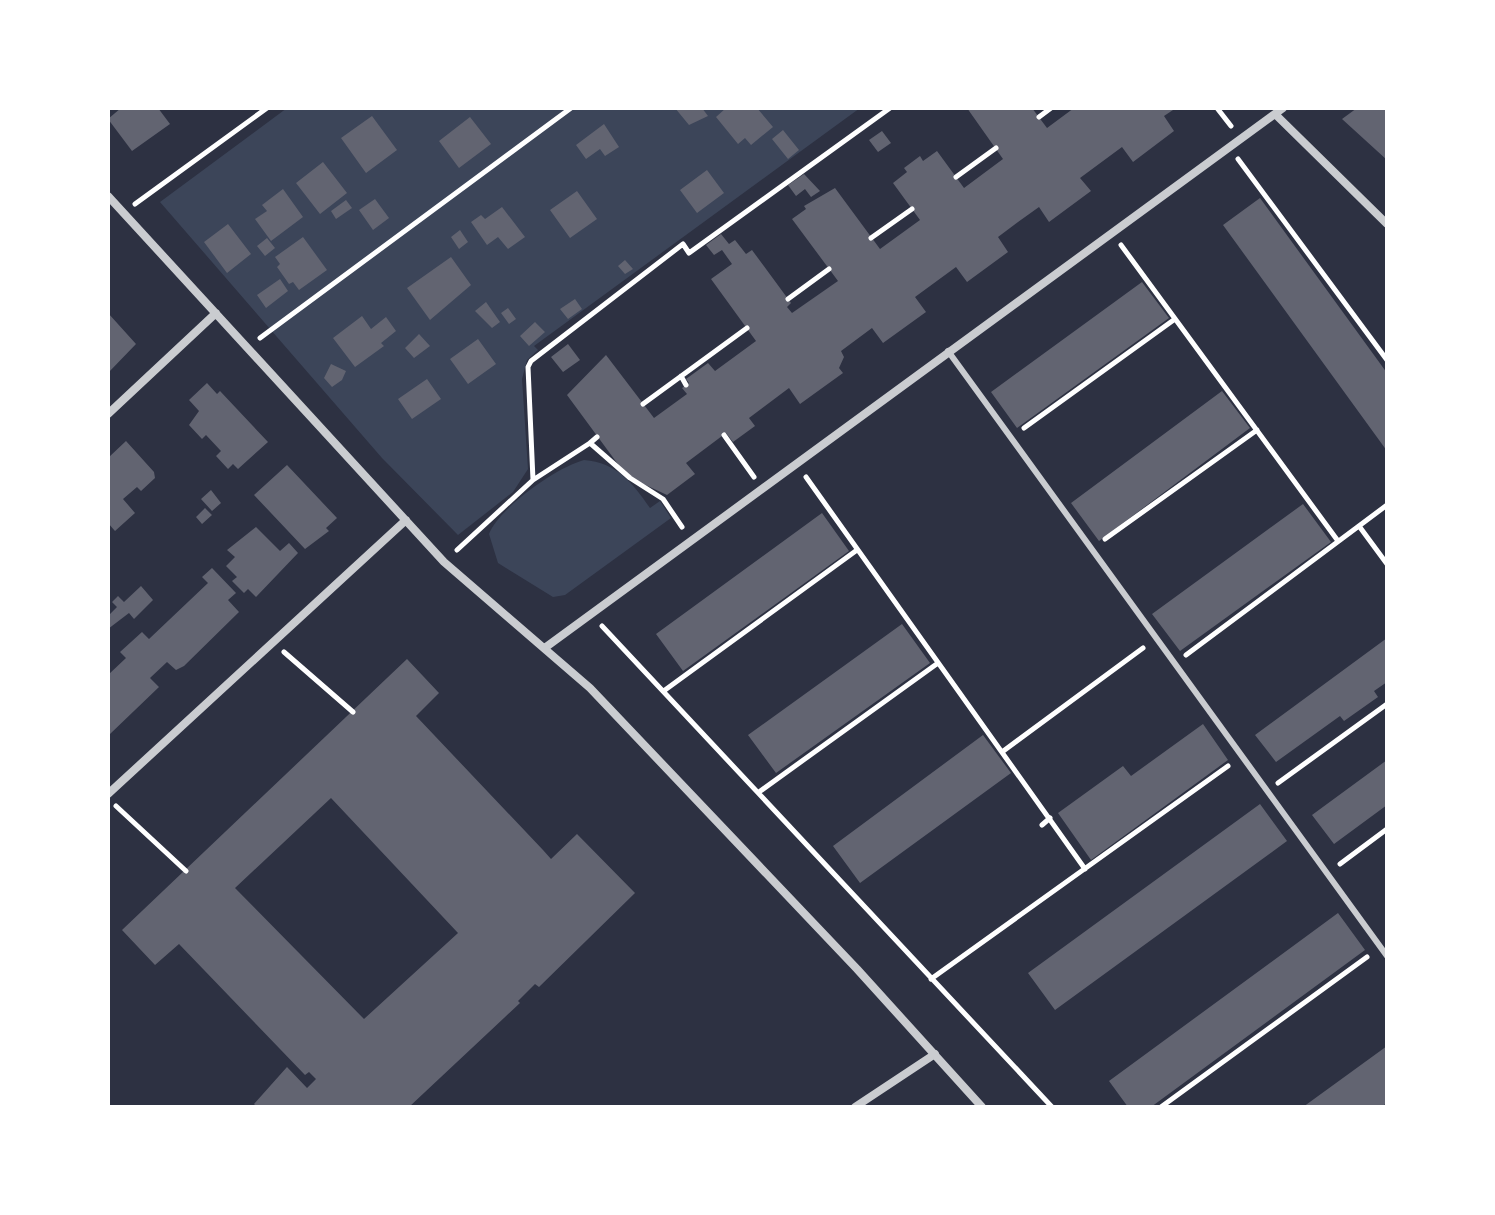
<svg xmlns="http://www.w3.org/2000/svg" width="1495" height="1215" font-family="'Work Sans',sans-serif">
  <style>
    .green { fill: #3c4559 }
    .building { fill: #626471; fill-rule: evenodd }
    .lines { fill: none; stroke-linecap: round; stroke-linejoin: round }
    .path { stroke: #fff; stroke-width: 5 }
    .service { stroke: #caccd0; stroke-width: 6 }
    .minor { stroke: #caccd0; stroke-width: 8 }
  </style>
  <rect width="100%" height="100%" fill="#2d3142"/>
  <path class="green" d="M 287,108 L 860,108 L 534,346 L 538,350 L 527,360 L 522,379 L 528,469 L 513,492 L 458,535 L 382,458 L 160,202 Z
    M 584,460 C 617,463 632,482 650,508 L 660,501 L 671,518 L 565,595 L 553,597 L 498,563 L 489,534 C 499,508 557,467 584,460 Z"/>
  <path class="building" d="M 121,108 L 158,108 L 170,124 L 132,151 L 108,119 Z
    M 675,108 L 702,108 L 708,116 L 689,125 Z
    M 726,108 L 757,108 L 773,127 L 751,145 L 745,138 L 738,144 L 716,117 Z
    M 967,108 L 1032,108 L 1047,128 L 1074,108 L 1176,108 L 1164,116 L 1174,131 L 1133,162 L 1122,147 L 1080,178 L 1091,191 L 1049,222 L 1039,207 L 1018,222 L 998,237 L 1008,252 L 967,282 L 956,267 L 915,297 L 926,312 L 883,343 L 872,328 L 841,351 L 844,357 L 839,368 L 843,373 L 800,404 L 789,388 L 749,418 L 755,426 L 733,442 L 726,433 L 686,463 L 695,474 L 667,495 L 637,481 L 620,467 L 567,395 L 606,355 L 654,418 L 687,394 L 682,388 L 689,383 L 686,379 L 708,363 L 715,371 L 756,341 L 711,279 L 732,264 L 722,250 L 714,255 L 706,245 L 721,234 L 729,244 L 735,240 L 746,254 L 752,250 L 791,303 L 787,307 L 792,313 L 838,281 L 792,219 L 806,209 L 804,206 L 835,188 L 880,249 L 920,220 L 893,183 L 907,172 L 904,168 L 920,156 L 923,161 L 937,151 L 964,188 L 1003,159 Z
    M 1357,108 L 1387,108 L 1387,160 L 1342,119 Z
    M 372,116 L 397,150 L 366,173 L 341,138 Z
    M 470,117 L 491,144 L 459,168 L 439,141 Z
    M 604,124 L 619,147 L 605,156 L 600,149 L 586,159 L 576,145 Z
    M 783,130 L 799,150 L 788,159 L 772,139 Z
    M 882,131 L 891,143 L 878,152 L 869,140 Z
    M 323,162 L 347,193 L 320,214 L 296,183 Z
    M 707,170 L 724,193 L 697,213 L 680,190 Z
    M 804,174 L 820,191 L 811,197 L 805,189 L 796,196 L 788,185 Z
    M 283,189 L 303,217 L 271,241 L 255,219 L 267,211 L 262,205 Z
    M 577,191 L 597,219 L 570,238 L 550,210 Z
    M 1260,198 L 1387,373 L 1387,451 L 1223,225 Z
    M 375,199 L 389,218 L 373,230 L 359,210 Z
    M 346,200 L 352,208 L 336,219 L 331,211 Z
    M 502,207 L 525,237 L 508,249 L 498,237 L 487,245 L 471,222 L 481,215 L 485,219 Z
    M 228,224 L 251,254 L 227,273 L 204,242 Z
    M 460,230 L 468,242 L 459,249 L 451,237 Z
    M 303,237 L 327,270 L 299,290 L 293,282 L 289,284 L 277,267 L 280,264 L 275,257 Z
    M 267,238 L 275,248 L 265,256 L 257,246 Z
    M 451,257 L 471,285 L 430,320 L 407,288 Z
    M 625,260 L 633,269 L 625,274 L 618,266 Z
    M 280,279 L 288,291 L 266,308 L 257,295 Z
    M 1142,282 L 1169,318 L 1017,428 L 991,392 Z
    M 575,299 L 582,309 L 568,319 L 560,309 Z
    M 486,302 L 500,322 L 492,328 L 475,311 Z
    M 508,308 L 516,319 L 509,324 L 501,313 Z
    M 108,313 L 136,344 L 108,373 Z
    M 362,316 L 371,329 L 386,317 L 396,331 L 381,343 L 384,346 L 355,367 L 333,338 Z
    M 535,322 L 545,332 L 529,346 L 520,336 Z
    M 419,334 L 430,346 L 414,358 L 405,348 Z
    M 478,339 L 496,364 L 468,384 L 450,359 Z
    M 568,344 L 580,360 L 563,372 L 551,357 Z
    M 331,364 L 346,371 L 342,380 L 332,387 L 324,378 Z
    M 427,379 L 441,399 L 412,419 L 398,399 Z
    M 207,383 L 217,394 L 220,391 L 268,442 L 238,469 L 233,464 L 228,469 L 216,456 L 221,451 L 206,435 L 202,439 L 189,425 L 199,411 L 189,400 Z
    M 1222,391 L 1250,428 L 1099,541 L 1071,503 Z
    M 126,441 L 154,472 L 155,478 L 141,491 L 137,487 L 123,499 L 135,513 L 115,531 L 108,523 L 108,458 Z
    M 287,465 L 337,518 L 326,528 L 329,531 L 305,549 L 254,495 Z
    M 211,490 L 221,503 L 212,511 L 201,499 Z
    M 1303,504 L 1331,542 L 1180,651 L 1152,614 Z
    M 205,508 L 212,515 L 202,524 L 196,517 Z
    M 822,513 L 849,551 L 683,671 L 656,634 Z
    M 256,527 L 280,551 L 289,543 L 298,553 L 256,597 L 248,589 L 244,593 L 232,581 L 237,577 L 226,566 L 235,557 L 227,550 Z
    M 212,568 L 236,593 L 228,600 L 239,612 L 184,666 L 176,670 L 167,662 L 150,678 L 159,687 L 110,734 L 108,675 L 126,658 L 120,652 L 142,632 L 149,639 L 208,583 L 202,577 Z
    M 141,586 L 153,600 L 134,619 L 129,613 L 108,629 L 108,616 L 117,607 L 112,602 L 118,596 L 124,602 Z
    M 902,624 L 930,663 L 776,773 L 748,735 Z
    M 1387,638 L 1387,682 L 1374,691 L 1378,697 L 1344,721 L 1340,716 L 1276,762 L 1255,735 Z
    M 407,659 L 439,693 L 416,716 L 543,850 L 551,859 L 577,834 L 635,893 L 539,987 L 535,984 L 518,1001 L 520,1003 L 409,1107 L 257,1107 L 254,1104 L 287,1067 L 307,1088 L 316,1079 L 309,1072 L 305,1075 L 179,944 L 155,965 L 122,930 ZM 331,798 L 458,933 L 364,1019 L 235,888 Z
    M 1203,724 L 1228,760 L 1091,860 L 1058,813 L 1123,766 L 1131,776 Z
    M 983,735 L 1011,773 L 860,883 L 833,846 Z
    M 1387,760 L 1387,805 L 1334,844 L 1312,815 Z
    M 1260,804 L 1287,841 L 1055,1010 L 1028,973 Z
    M 1338,913 L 1365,950 L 1151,1107 L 1128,1107 L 1109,1081 Z
    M 1387,1046 L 1387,1103 L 1381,1107 L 1303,1107 Z"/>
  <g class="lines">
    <path class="path" d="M 1217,108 L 1231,126
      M 1039,117 L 1051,108
      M 1238,159 L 1387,360
      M 956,177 L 996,148
      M 135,204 L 267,108
      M 871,238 L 912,209
      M 1121,245 L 1338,541
      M 788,299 L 829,269
      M 260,338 L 571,108
      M 681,376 L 686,385
      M 643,404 L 747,328
      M 1024,428 L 1175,319
      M 724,435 L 754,477
      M 590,443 L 597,437
      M 806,477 L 1085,869
      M 533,480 L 528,367 L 531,361 L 683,244 L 689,253 L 890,108
      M 1359,526 L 1387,564
      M 1105,539 L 1257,430
      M 457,550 L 533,480 L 590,443 L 630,478 L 663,499 L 682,527
      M 602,626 L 1052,1107
      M 284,652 L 353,712
      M 1186,655 L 1387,505
      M 665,690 L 857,550
      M 1002,752 L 1143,648
      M 1278,783 L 1387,704
      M 759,792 L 938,663
      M 116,806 L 186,871
      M 1042,825 L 1050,818
      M 1340,864 L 1387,829
      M 931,979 L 1228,766
      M 1161,1107 L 1367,957"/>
    <path class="service" d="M 948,351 L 1387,956"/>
    <path class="minor" d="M 1275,114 L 1387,224
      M 108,196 L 444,562 L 590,688 L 857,969 L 982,1107
      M 108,414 L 216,313
      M 546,647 L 1283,108
      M 108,794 L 406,520
      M 855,1107 L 935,1054"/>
  </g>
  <rect width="1495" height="1215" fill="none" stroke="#ffffff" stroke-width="220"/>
</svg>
